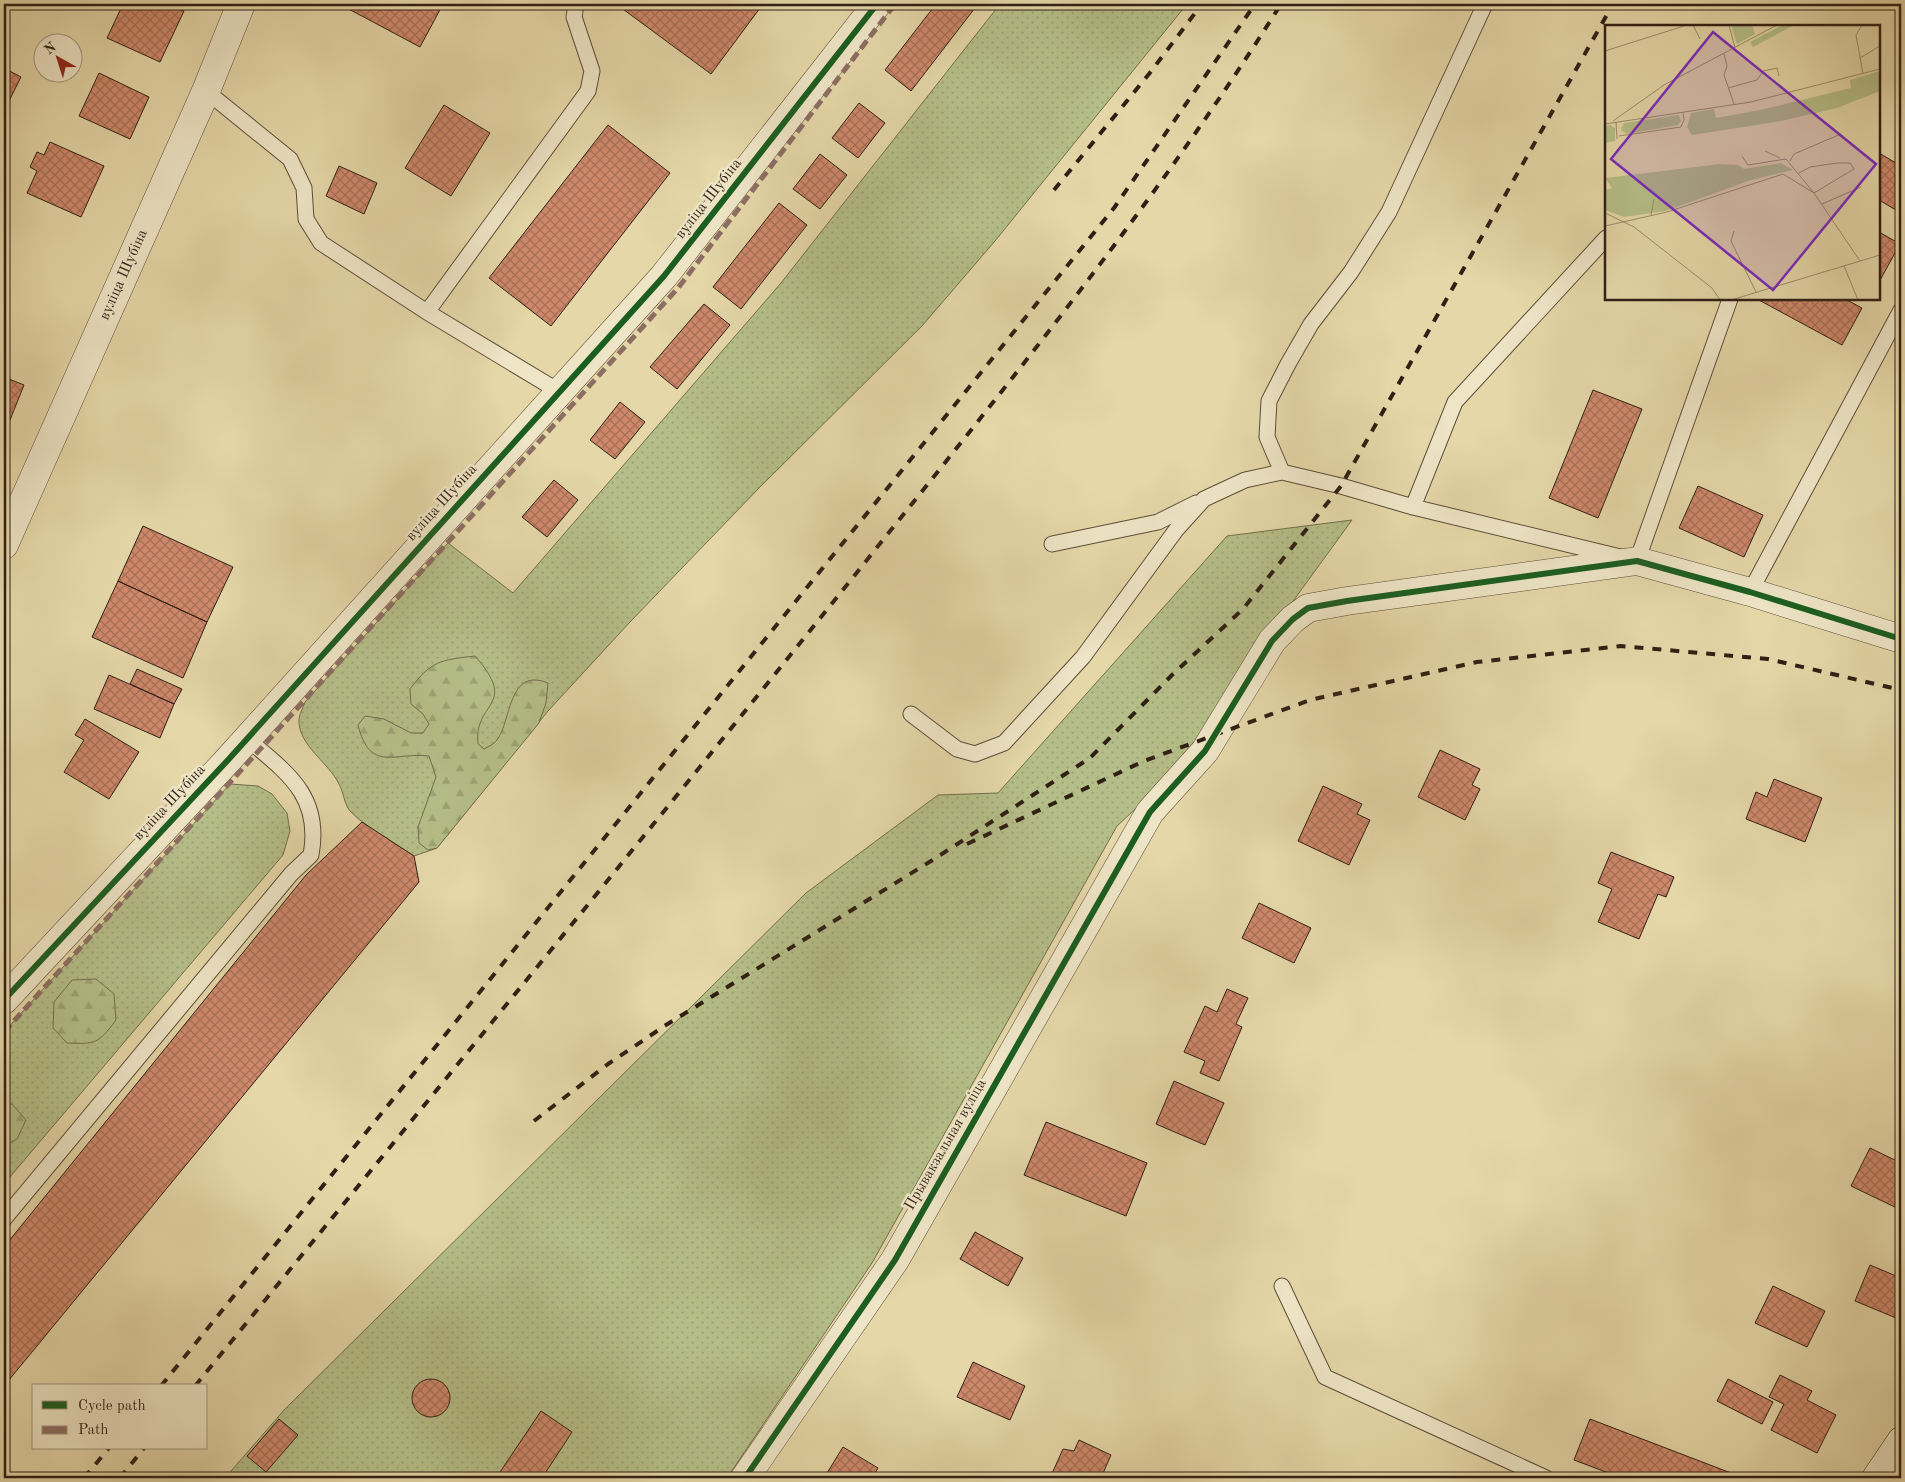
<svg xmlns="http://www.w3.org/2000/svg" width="1905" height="1482" font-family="'Old Standard TT',serif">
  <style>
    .green { fill: url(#green-dots); stroke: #726e4e }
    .forest { fill: url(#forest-firs); stroke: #726e4e }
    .building { fill: url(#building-cross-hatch); stroke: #301f14 }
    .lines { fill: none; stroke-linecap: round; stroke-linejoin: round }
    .lane-casing { stroke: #5d4d39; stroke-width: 17 }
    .street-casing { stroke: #5d4d39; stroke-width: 29 }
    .secondary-casing { stroke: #301f14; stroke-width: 29 }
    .lane { stroke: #eee5c6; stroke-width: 15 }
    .street { stroke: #eee5c6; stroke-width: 28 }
    .secondary { stroke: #eee5c6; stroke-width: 28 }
    .rail { stroke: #301f14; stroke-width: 4; stroke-dasharray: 9 9; stroke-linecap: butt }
    .quiet { stroke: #8d6e63; stroke-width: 5; stroke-dasharray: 10 5; stroke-linecap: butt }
    .cycleway-casing { stroke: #eee5c6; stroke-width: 9 }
    .cycleway { stroke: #1b5e20; stroke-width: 6 }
    .labels { text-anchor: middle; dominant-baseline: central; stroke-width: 5; stroke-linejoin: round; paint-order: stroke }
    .street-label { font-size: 15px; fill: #301f14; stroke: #eee5c6 }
    .inset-road { fill: none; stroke: #9d8d6d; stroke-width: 1 }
    .view { fill: #7b2cbf; fill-opacity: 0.15; stroke: #7b2cbf; stroke-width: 2.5 }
    .inset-edge { fill: none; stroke: #301f14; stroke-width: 2.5 }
  </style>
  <defs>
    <pattern id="green-dots" width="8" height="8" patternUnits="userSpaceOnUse" patternTransform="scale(1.25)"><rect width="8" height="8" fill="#b5be88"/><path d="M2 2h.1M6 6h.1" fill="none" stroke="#9ca374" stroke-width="1.8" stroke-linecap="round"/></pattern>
    <pattern id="forest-firs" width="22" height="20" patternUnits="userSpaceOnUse" patternTransform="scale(1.25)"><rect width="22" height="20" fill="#b5be88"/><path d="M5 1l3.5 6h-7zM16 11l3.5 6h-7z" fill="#9ca374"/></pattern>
    <pattern id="building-cross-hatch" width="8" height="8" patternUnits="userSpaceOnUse" patternTransform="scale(1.25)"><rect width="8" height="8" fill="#ce896b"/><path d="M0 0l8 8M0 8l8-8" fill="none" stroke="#a86f57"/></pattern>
  </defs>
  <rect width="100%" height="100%" fill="#e5d7a8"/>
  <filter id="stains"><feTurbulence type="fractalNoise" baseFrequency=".004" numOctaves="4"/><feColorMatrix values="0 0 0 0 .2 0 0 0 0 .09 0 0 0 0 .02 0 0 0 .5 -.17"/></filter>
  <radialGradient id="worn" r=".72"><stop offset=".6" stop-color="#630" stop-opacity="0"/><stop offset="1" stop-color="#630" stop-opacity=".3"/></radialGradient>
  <path class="green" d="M 1000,4 L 1187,4 L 995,241 L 922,326 L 760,487 L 630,622 L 548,711 L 437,848 L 414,856 C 393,842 369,830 351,812 C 344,805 344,793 339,784 C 329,763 298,745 299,720 C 299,715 303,708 305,702 L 448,543 L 513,593 L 781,283 Z
    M 1352,520 L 1251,659 L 1184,764 L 1117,826 L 872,1263 L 727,1478 L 225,1478 L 285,1409 L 806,893 L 938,795 L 998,793 L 1227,536 Z
    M 230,784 L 258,786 L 272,794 L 287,813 L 290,831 L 283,855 L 4,1184 L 4,1032 Z"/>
  <path class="forest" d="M 475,656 C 520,707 473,701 478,744 L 484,749 C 488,747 494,744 497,740 C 512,719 508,667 548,683 L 546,703 L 539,723 L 437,848 L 428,850 L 419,843 L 418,827 L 436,777 L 429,756 C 394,752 370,773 358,725 L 365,716 L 384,719 L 411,733 L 423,733 L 429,724 L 423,714 L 411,704 L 410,689 C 431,661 440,660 475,656 Z
    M 96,979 L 114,994 L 116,1020 C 98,1044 96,1044 67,1043 L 53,1028 L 54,1002 L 72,980 Z
    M 4,1104 L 12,1104 L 26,1120 L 17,1139 L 4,1146 Z"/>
  <path class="building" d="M 123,4 L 168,4 L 184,11 L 160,62 L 107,38 Z
    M 346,4 L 443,4 L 420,47 L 345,7 Z
    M 616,4 L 763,4 L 711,74 Z
    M 936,4 L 978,4 L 911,91 L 885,70 Z
    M 4,68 L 21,77 L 4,111 Z
    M 99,73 L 149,97 L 130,139 L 79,116 Z
    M 859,103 L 885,123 L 858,158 L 832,138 Z
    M 444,105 L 490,133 L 451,196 L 405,168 Z
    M 608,125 L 670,173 L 551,326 L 489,278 Z
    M 50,142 L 104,166 L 81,217 L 27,193 L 37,171 L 30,167 L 37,152 L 44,155 Z
    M 1879,153 L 1901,166 L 1901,213 L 1879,200 Z
    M 820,154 L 847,175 L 820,209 L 793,189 Z
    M 339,166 L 377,183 L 364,214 L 326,196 Z
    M 779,203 L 807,225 L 741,309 L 713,287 Z
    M 1879,232 L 1900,244 L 1879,282 Z
    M 1757,299 L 1845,299 L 1862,308 L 1842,345 Z
    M 704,304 L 730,325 L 677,389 L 650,367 Z
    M 4,377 L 24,385 L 6,430 L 4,430 Z
    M 1593,390 L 1642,409 L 1598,518 L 1549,498 Z
    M 620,402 L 645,422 L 615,459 L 590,440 Z
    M 554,480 L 578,500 L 547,537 L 522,517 Z
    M 1698,486 L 1763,515 L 1744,557 L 1679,528 Z
    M 143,526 L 233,567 L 207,622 L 118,581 Z
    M 118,581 L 207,622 L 183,678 L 92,637 Z
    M 137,669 L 182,689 L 174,704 L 130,684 Z
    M 109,675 L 174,704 L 160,738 L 94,709 Z
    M 85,719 L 139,752 L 109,799 L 64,772 L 84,740 L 75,735 Z
    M 1440,750 L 1480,769 L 1472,785 L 1480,789 L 1465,820 L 1418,797 Z
    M 1774,779 L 1822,798 L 1805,842 L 1746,819 L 1756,792 L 1767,797 Z
    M 1323,786 L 1362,804 L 1357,814 L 1370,820 L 1349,865 L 1298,841 Z
    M 362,822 L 414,856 L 419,882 L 4,1386 L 4,1247 L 306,875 Z
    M 1611,852 L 1674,877 L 1666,897 L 1658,894 L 1639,939 L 1598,922 L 1612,889 L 1598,883 Z
    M 1259,903 L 1311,928 L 1294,963 L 1242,938 Z
    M 1227,989 L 1248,998 L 1236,1024 L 1242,1027 L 1219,1081 L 1200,1073 L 1205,1061 L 1184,1052 L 1205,1006 L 1217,1012 Z
    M 1174,1081 L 1224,1103 L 1205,1145 L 1156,1124 Z
    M 1046,1122 L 1147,1163 L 1126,1216 L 1024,1175 Z
    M 1870,1148 L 1901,1163 L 1901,1210 L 1851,1186 Z
    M 975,1232 L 1023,1258 L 1008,1286 L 960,1259 Z
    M 1870,1265 L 1901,1278 L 1901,1320 L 1855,1301 Z
    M 1773,1286 L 1825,1311 L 1807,1347 L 1755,1323 Z
    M 973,1362 L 1025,1386 L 1010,1420 L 957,1397 Z
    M 1780,1375 L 1812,1391 L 1807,1400 L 1836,1415 L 1817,1453 L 1771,1430 L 1784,1404 L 1769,1397 Z
    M 1728,1379 L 1773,1402 L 1762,1424 L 1717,1401 Z
    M412 1398a19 19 0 1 1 38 0a19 19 0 1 1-38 0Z
    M 541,1411 L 572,1432 L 542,1478 L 496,1478 Z
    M 279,1419 L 298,1435 L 266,1472 L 247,1456 Z
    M 1590,1419 L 1744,1478 L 1622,1478 L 1574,1460 Z
    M 1079,1440 L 1111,1455 L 1101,1478 L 1050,1478 L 1063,1449 L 1074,1451 Z
    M 843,1447 L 878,1468 L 872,1478 L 824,1478 Z"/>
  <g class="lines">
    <g class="lane-casing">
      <path id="lane" d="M 206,91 L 290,159 L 304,188 L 306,219 L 321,243 L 427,312 L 560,392
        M 427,312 L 588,91 L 592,71 L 574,17 L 576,4
        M 1282,472 L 1267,437 L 1269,401 L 1288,364 L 1311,324 L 1351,272 L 1389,212 L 1485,4
        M 1413,507 L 1455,402 L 1606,238
        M 1052,544 L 1158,522 L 1196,503
        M 1750,592 L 1901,310
        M 911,714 L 957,749 L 975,754 L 1004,743 L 1083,657 L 1176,530 L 1204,499 L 1245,480 L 1282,472 L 1341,486 L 1413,507 L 1637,561 L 1730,299
        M 4,1219 L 291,874 L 311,855 C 322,795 286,772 245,737
        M 1282,1286 L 1325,1377 L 1546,1478"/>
    </g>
    <g class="street-casing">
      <path id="street" d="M 4,545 L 206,91 L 241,4
        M 4,1000 L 228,760 L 664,276 L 877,4
        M 745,1478 L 895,1260 L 1150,812 L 1205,751 L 1272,641 L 1293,619 L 1308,608 L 1347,601 L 1637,561 L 1750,592 L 1901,639"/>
    </g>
    <g class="secondary-casing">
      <path id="secondary" d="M 1876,1478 L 1901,1441"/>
    </g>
    <use href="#lane" class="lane"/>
    <use href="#street" class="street"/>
    <use href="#secondary" class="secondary"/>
    <path class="rail" d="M 1054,190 L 1149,74 L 1202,4
      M 967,844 L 1144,761 L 1310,700 L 1477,662 L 1621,646 L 1768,659 L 1901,690
      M 534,1121 L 608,1064 L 666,1025 L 931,861 L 1090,758 L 1172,675 L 1243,609 L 1341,486 L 1613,4
      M 161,1386 L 1114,208 L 1255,4
      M 195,1386 C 411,1121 628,857 842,591 C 995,400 1151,211 1281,4
      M 84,1478 L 109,1448
      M 120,1478 L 144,1448"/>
    <path class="quiet" d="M 4,1032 L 678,288 L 895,4"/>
    <g class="cycleway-casing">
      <path id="cycleway" d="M 4,1000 L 228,760 L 664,276 L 877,4
        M 745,1478 L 895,1260 L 1150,812 L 1205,751 L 1272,641 L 1293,619 L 1308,608 L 1347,601 L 1637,561 L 1750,592 L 1901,639"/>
    </g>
    <use href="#cycleway" class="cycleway"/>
  </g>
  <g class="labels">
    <g class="street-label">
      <text transform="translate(709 199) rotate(-52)">вуліца Шубіна</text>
      <text transform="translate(124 275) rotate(-66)">вуліца Шубіна</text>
      <text transform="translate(442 503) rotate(-48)">вуліца Шубіна</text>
      <text transform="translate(170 803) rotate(-47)">вуліца Шубіна</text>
      <text transform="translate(946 1145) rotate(-60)">Прывакзальная вуліца</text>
    </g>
  </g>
  <g transform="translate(1605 25)">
    <rect width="275" height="275" fill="#e5d7a8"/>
    <path d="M 126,0 L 147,0 L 150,9 L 132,19 ZM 178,0 L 189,0 L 148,22 L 145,17 ZM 275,46 L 275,66 L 232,83 L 176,96 L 87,110 L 82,102 L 86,88 L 109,84 L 111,93 L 155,85 L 246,63 L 245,55 ZM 74,90 L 76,96 L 73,100 L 22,109 L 16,105 L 19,98 ZM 5,100 L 10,103 L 10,116 L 0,118 L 0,101 ZM 176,138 L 188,145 L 146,155 L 61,186 L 19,192 L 0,185 L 0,165 L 7,163 L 0,153 L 115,139 L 133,140 L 139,144 Z" fill="#b5be88"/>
    <path d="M 89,94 L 94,99 L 96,94 L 103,96 L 98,104 L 108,103 L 86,109 L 93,101 Z" fill="#b5be88"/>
    <path class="inset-road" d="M 88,0 L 95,14M 124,0 L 130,23M 257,0 L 251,10 L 258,49M 0,26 L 82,0M 119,29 L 122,41 L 119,50 L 129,79M 255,33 L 275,21M 123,63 L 152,55 L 158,46 L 172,43 L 174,51M 8,96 L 59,60 L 172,0M 11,97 L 12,114M 0,99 L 146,77 L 275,44M 14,111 L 76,102 L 79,95 L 78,87M 160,126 L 175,133M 137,131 L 143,140 L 181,134 L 209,168 L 249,144 L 245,138 L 232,138 L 205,142 L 194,148M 185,136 L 189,129 L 236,109M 217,179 L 256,162M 0,188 L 29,202 L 107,263 L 115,275M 46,190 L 49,174M 0,201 L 62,187 L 178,149 L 209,168 L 255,236M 129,206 L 126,216 L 151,267M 239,241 L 253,275M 126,275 L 275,230"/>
    <path class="view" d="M 108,7 L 271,139 L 168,265 L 6,134 Z"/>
    <rect width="275" height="275" class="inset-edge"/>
  </g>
  <rect width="1905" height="1482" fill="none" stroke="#e5d7a8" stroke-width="20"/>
  <rect x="5" y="5" width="1895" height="1472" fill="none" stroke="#301f14" stroke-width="2.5"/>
  <rect x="10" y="10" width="1885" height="1462" fill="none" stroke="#301f14"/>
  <rect x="32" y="1384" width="175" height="65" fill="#eee5c6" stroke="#a2967f"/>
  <rect x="42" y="1401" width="25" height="8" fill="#1b5e20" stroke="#a2967f"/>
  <text x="78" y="1410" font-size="15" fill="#301f14">Cycle path</text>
  <rect x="42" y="1426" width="25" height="8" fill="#8d6e63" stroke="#a2967f"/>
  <text x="78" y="1434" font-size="15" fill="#301f14">Path</text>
  <g transform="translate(58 58) rotate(321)"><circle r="24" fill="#eee5c6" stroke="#a2967f"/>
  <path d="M0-4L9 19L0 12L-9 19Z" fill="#8f2418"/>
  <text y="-8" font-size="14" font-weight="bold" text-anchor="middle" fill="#301f14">N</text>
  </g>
  <rect width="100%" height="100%" filter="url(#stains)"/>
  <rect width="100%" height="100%" fill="url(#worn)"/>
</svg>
